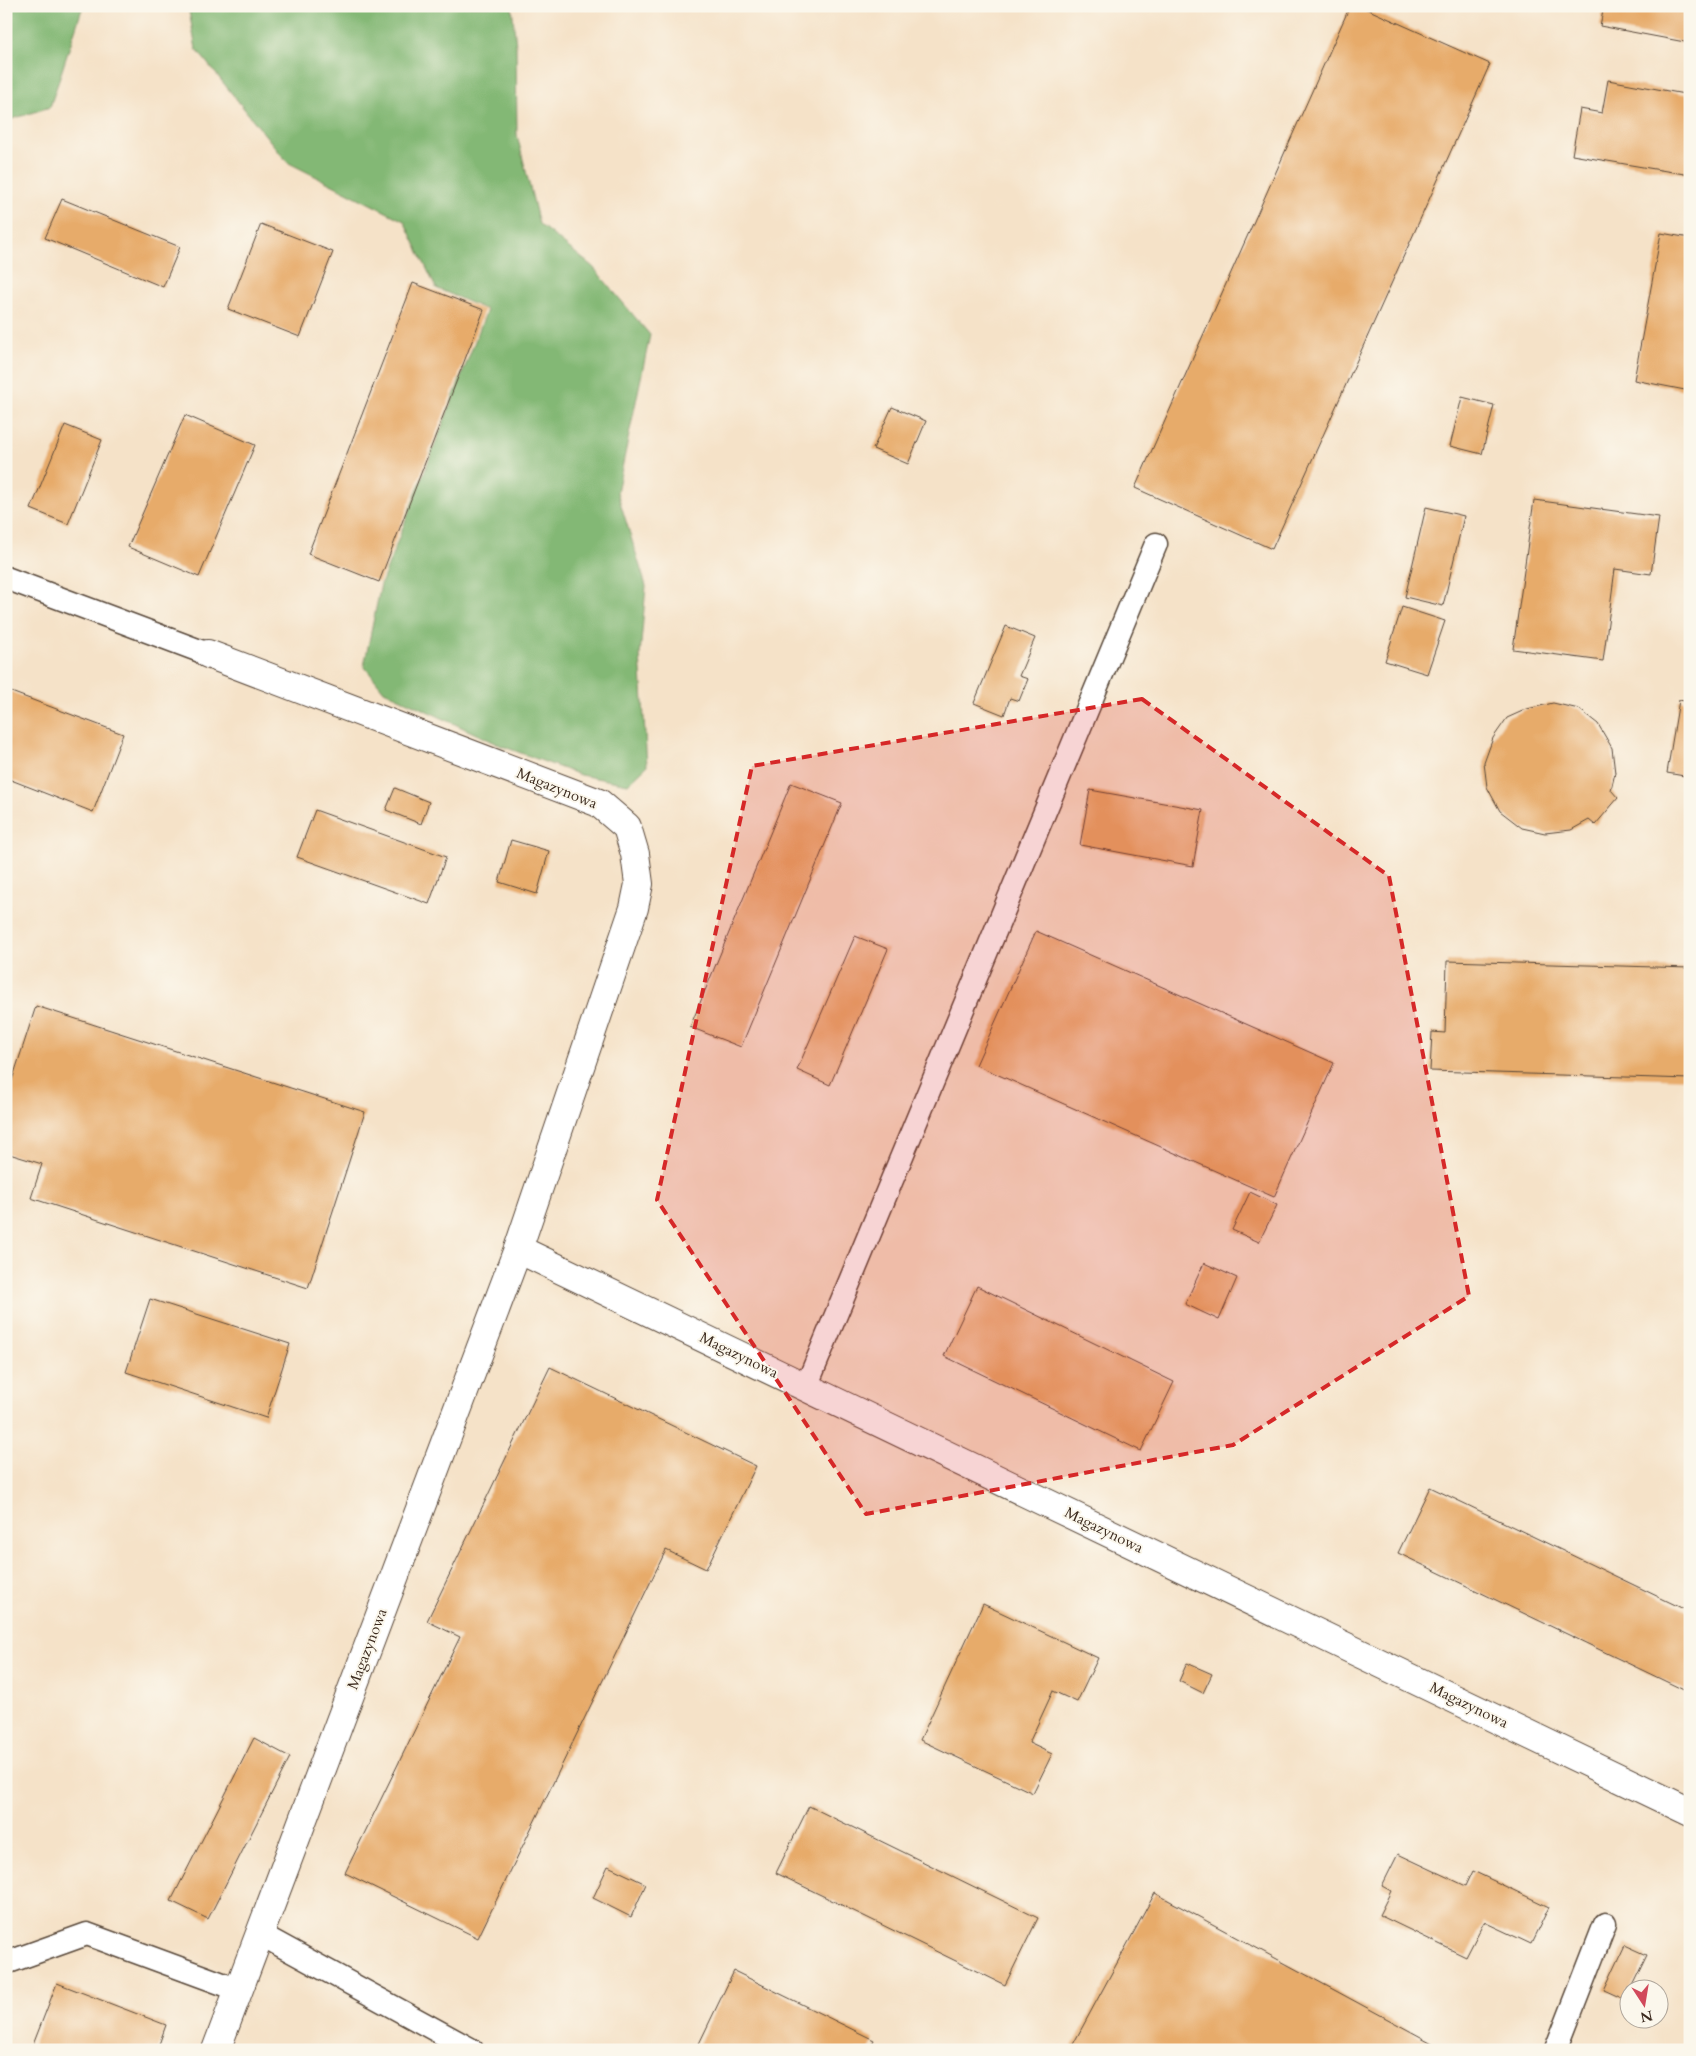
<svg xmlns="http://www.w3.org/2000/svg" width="1696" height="2056" font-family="Cardo,serif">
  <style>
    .forest { fill: #83b874; stroke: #5f7149 }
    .building { fill: #e7ab6a }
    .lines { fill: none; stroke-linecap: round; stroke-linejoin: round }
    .lane-casing { stroke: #574638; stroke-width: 25 }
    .street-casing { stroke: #574638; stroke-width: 30 }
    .lane { stroke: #fff; stroke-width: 22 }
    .street { stroke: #fff; stroke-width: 28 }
    .marked { fill: #d62828; fill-opacity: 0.2; stroke: #d62828; stroke-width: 4; stroke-dasharray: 10 6; stroke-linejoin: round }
    .labels { text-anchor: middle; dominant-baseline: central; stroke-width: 4; stroke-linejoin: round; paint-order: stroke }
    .street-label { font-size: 15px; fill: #3b2a1e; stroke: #fbf7ec }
  </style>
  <rect width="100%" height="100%" fill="#fbf7ec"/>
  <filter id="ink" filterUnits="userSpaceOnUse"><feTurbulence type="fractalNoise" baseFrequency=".02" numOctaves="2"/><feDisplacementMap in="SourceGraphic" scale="10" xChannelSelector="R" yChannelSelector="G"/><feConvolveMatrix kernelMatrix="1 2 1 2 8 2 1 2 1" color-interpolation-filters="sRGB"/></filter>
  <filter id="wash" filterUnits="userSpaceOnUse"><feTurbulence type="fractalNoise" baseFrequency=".0096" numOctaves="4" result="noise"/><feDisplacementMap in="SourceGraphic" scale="20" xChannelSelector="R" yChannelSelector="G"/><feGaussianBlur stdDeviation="1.12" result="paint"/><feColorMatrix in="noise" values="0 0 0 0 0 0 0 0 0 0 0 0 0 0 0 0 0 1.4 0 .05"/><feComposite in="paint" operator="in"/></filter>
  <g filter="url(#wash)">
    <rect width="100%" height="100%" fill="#f5e2c8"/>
    <path class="forest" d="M 6,6 L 83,6 L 50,107 L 6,121 Z
      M 188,6 L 512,6 L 516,46 L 517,135 L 539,224 L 593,267 L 650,335 L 617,492 L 646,586 L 640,655 L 647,766 L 628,784 L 580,775 L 502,746 L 384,691 L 364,666 L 381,584 L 487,310 L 436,288 L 404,221 L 287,162 L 196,49 Z"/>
    <g id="blocks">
      <path class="building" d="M 1350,6 L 1360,6 L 1490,64 L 1272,549 L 1135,488 Z
        M 1604,6 L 1690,6 L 1690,43 L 1600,26 Z
        M 1608,80 L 1690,95 L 1690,175 L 1572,155 L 1580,109 L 1602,113 Z
        M 62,199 L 180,247 L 163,287 L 45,238 Z
        M 261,224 L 333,252 L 300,337 L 228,309 Z
        M 1661,233 L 1690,238 L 1690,391 L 1634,380 Z
        M 413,283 L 484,310 L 379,582 L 308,554 Z
        M 1462,397 L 1494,405 L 1482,454 L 1450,446 Z
        M 892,407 L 926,421 L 908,464 L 873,449 Z
        M 185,415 L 255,445 L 199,577 L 128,547 Z
        M 65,425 L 102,440 L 68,524 L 31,509 Z
        M 1534,500 L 1659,517 L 1651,574 L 1615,569 L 1603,661 L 1513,649 Z
        M 1426,507 L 1464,516 L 1443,606 L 1405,597 Z
        M 1402,607 L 1445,621 L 1427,674 L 1385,661 Z
        M 1006,626 L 1035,638 L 1019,676 L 1028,679 L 1019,701 L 1010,698 L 1004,715 L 974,703 Z
        M 6,690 L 123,734 L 93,812 L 6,778 Z
        M 1679,700 L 1690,702 L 1690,777 L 1667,773 Z
        M 1553,703 L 1579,709 L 1598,724 L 1612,748 L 1615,773 L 1611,790 L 1618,798 L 1595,825 L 1589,820 L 1571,830 L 1545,833 L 1522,828 L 1500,811 L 1487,787 L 1484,763 L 1493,738 L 1507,718 L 1527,709 Z
        M 791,783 L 842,803 L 741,1047 L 690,1027 Z
        M 395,788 L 429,802 L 421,824 L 386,810 Z
        M 1090,790 L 1203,810 L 1193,866 L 1080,845 Z
        M 315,810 L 446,857 L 429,904 L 297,857 Z
        M 511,840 L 549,851 L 537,894 L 499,882 Z
        M 1036,931 L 1334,1063 L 1274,1197 L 976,1065 Z
        M 855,936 L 888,949 L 830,1085 L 797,1070 Z
        M 1447,961 L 1690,968 L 1690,1079 L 1430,1071 L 1432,1032 L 1445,1033 Z
        M 36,1006 L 365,1112 L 308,1288 L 31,1198 L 42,1164 L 6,1153 L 6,1099 Z
        M 1250,1192 L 1277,1205 L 1259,1242 L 1232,1230 Z
        M 1204,1263 L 1237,1278 L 1219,1320 L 1185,1304 Z
        M 977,1286 L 1174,1382 L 1141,1451 L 944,1356 Z
        M 150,1299 L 290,1344 L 266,1418 L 126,1372 Z
        M 550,1367 L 756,1466 L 706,1569 L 666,1550 L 478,1938 L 345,1873 L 460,1637 L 427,1621 Z
        M 1430,1487 L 1690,1612 L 1690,1693 L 1398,1553 Z
        M 983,1604 L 1098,1658 L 1077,1702 L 1053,1691 L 1029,1743 L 1052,1754 L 1033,1793 L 920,1740 Z
        M 1187,1663 L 1212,1674 L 1203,1693 L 1179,1681 Z
        M 254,1738 L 290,1757 L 208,1919 L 171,1901 Z
        M 809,1806 L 1038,1918 L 1005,1985 L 776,1873 Z
        M 1398,1854 L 1466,1886 L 1473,1871 L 1549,1907 L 1531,1944 L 1484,1922 L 1466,1957 L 1379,1915 L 1391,1891 L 1382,1886 Z
        M 608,1866 L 646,1884 L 631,1917 L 593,1898 Z
        M 1155,1893 L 1445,2050 L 1070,2050 Z
        M 1625,1945 L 1647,1955 L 1631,1988 L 1628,1988 L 1626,2000 L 1604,1990 Z
        M 734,1971 L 874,2040 L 869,2050 L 696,2050 Z
        M 57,1983 L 166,2025 L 157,2050 L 31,2050 Z"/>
    </g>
  </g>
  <g filter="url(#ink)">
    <use href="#blocks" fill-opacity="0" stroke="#574638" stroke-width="1"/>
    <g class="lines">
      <g class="lane-casing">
        <path id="lane" d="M 6,578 L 208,654
          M 806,1387 L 1156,544
          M 260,1934 L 472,2050
          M 6,1963 L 87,1934 L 239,1990
          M 1556,2050 L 1605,1924"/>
      </g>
      <g class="street-casing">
        <path id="street" d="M 208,654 L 599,803 L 627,827 L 635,854 L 639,884 L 634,908 L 518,1249 L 216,2050
          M 518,1249 L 1690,1812"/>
      </g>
      <use href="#lane" class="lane"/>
      <use href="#street" class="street"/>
    </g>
  </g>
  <path class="marked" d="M 1142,699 L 1389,876 L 1469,1296 L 1233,1445 L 866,1514 L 657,1200 L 752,766 Z"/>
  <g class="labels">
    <g class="street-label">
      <text transform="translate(557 788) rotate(22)">Magazynowa</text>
      <text transform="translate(739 1355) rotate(26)">Magazynowa</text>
      <text transform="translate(1104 1530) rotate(26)">Magazynowa</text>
      <text transform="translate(367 1649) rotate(-69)">Magazynowa</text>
      <text transform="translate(1469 1705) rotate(26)">Magazynowa</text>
    </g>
  </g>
  <rect width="1696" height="2056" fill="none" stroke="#fbf7ec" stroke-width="25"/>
  <g transform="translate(1644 2004) rotate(168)"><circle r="24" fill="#fbf7ec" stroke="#aea59a"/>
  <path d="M0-4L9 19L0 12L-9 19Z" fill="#d1495b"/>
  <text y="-8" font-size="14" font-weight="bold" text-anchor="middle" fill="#3b2a1e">N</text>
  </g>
</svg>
